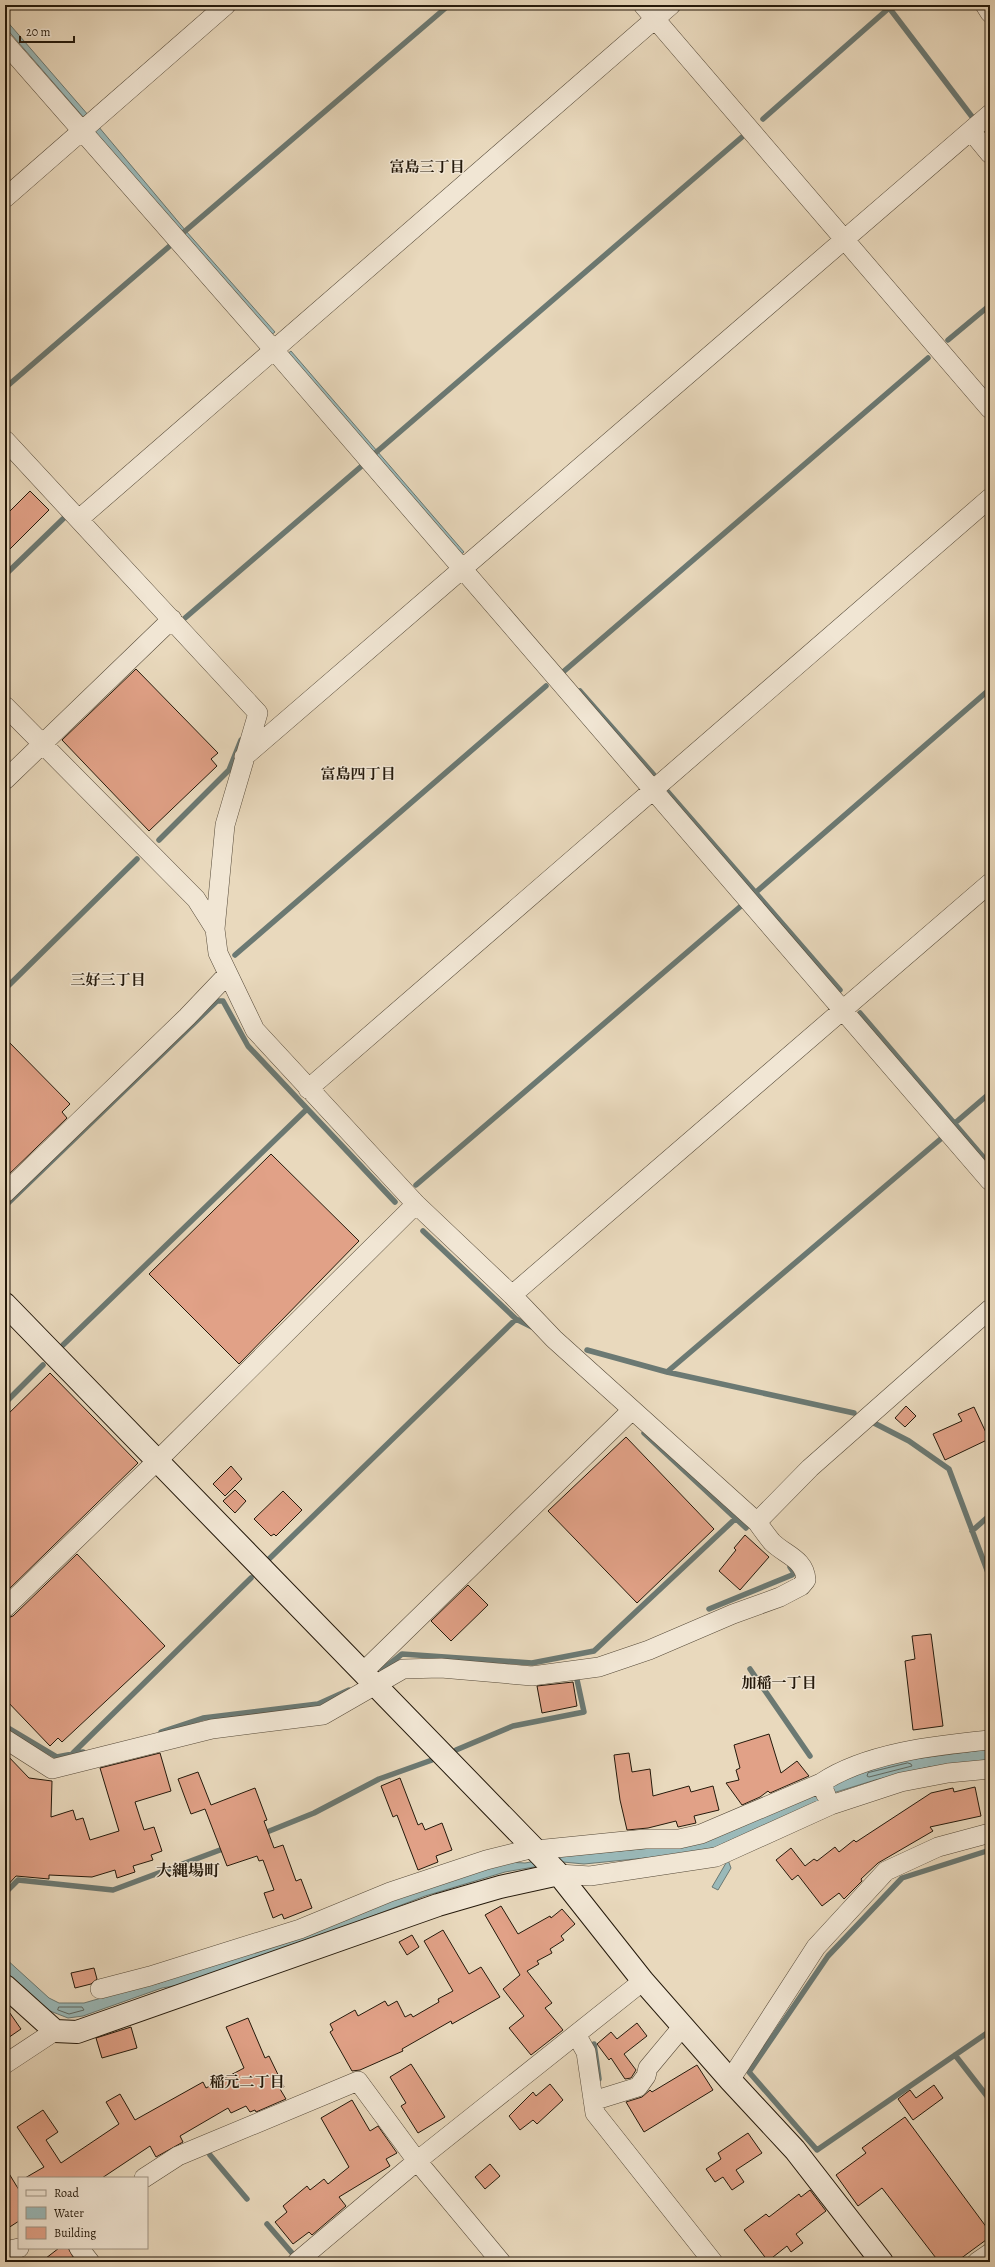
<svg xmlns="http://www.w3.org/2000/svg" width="995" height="2267" font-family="Alegreya,'Noto Serif JP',serif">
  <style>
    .water { fill: #9ab9b9; stroke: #6b7973 }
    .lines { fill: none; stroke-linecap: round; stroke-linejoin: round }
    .shore { stroke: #5f6962; stroke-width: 1 }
    .stream { stroke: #6b7973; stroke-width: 5.5 }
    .building { fill: #e1a187; stroke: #24190b }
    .street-casing { stroke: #554938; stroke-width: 20 }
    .secondary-casing { stroke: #24190b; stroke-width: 24 }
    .street { stroke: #f1e6d4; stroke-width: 19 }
    .secondary { stroke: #f1e6d4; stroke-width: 22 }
    .labels { text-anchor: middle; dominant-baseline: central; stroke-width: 3; stroke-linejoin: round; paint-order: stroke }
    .neighbourhood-label { font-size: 15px; font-weight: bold; fill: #24190b; stroke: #f1e6d4 }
    .quarter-label { font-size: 16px; font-weight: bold; fill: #24190b; stroke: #f1e6d4 }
  </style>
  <rect width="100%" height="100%" fill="#e9d9bd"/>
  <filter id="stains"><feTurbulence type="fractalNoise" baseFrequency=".005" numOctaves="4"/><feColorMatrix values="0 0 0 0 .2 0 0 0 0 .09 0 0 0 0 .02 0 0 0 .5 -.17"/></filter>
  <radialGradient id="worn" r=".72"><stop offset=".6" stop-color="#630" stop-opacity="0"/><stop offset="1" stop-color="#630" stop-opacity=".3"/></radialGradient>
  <path class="water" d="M 5,19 L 89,116 L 85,119 L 5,27 Z
    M 98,126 L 186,231 L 275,332 L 270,336 L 93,130 Z
    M 291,351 L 464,552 L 459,556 L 287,354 Z
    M 990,1749 L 990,1760 L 929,1767 L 875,1780 L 833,1793 L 802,1810 L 722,1844 L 731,1868 L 718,1890 L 712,1887 L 726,1863 L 718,1847 L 676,1855 L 584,1864 L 563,1862 L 505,1872 L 425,1896 L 304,1942 L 184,1984 L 162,1988 L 83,2016 L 68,2018 L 45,2009 L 5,1973 L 5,1958 L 49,1998 L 59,2003 L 84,2003 L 129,1990 L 159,1983 L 421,1888 L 506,1862 L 525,1863 L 564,1856 L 684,1845 L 856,1773 L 907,1760 Z"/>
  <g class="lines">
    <path class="shore" d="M 908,1763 L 911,1764 L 912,1766 L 869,1777 L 867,1776 L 868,1773 Z
      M 59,2007 L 82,2007 L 84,2010 L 69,2014 L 58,2010 Z"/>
    <path class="stream" d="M 887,5 L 973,118
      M 763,119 L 889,8
      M 982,129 L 990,139
      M 184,232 L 449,5
      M 948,340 L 990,305
      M 5,388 L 172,244
      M 373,455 L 742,137
      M 5,575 L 65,517
      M 185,618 L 364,464
      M 563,672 L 928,358
      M 580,691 L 654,775
      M 668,792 L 840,990
      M 159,840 L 229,770 L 241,740
      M 755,893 L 990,689
      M 235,955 L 546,686
      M 5,989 L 137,859
      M 860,1013 L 990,1165
      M 955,1123 L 990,1093
      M 416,1185 L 741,906
      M 5,1206 L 217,1001 L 223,1001 L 248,1046 L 395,1202
      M 423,1231 L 516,1319 L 532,1327
      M 63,1345 L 307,1109
      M 587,1350 L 667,1372 L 854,1413
      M 667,1372 L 943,1137
      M 5,1403 L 43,1365
      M 874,1423 L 909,1441 L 949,1469 L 990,1578
      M 644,1433 L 746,1528
      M 972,1531 L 990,1515
      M 268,1560 L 516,1319
      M 709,1609 L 792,1575 L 794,1573 L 790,1567
      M 750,1669 L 810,1756
      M 382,1670 L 402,1654 L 532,1663 L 594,1651 L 735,1519
      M 5,1726 L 57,1757 L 83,1752
      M 161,1732 L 203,1718 L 318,1704 L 349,1690
      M 456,1750 L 513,1726 L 584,1712 L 576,1675
      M 73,1753 L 251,1578
      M 262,1834 L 314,1813 L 379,1779 L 432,1760
      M 990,1850 L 902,1878 L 828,1956 L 749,2072 L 817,2150 L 990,2031
      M 5,1893 L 18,1880 L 113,1890 L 228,1847
      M 594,2044 L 599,2079
      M 955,2055 L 990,2100
      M 210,2155 L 247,2199
      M 267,2224 L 292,2253"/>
  </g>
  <path class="building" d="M 30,491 L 49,510 L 5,554 L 5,516 Z
    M 136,669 L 218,753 L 211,759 L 217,766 L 149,831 L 62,740 Z
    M 5,1038 L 70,1104 L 62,1112 L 67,1118 L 5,1178 Z
    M 271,1154 L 359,1241 L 239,1364 L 149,1274 Z
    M 50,1373 L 138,1463 L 5,1593 L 5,1417 Z
    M 906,1406 L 916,1416 L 905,1427 L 895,1418 Z
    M 974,1407 L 989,1439 L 945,1460 L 933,1434 L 962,1421 L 958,1414 Z
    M 626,1437 L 714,1529 L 637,1603 L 548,1511 Z
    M 231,1466 L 242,1479 L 225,1496 L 213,1484 Z
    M 235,1490 L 246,1501 L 235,1513 L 223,1501 Z
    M 283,1491 L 302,1510 L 276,1536 L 274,1534 L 271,1536 L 254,1519 Z
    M 745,1535 L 769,1557 L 740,1590 L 719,1571 L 736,1550 L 734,1548 Z
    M 77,1554 L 165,1646 L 62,1742 L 58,1738 L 50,1746 L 5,1699 L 5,1619 L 13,1616 Z
    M 468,1585 L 488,1605 L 451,1641 L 431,1621 Z
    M 931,1634 L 943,1726 L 913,1730 L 905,1661 L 915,1659 L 912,1636 Z
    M 573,1682 L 577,1706 L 542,1713 L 537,1686 Z
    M 769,1734 L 781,1773 L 797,1761 L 809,1776 L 770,1793 L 768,1791 L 760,1797 L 742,1805 L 726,1783 L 739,1780 L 736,1770 L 740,1768 L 734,1745 Z
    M 5,1753 L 29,1778 L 52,1781 L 51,1817 L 73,1810 L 76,1820 L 83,1818 L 90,1840 L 119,1831 L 100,1768 L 160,1753 L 171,1791 L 135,1802 L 144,1830 L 154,1827 L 162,1851 L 151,1855 L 153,1860 L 133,1866 L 135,1872 L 117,1878 L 115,1870 L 92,1877 L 49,1875 L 49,1879 L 16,1876 L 5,1888 Z
    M 629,1753 L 632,1772 L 650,1769 L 653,1796 L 689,1786 L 691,1792 L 713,1786 L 719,1810 L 694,1816 L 696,1823 L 678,1827 L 676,1821 L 648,1828 L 627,1830 L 620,1800 L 614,1755 Z
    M 198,1772 L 211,1805 L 255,1788 L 267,1820 L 264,1821 L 274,1848 L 283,1845 L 296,1881 L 301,1879 L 312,1908 L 284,1919 L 282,1914 L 273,1918 L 264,1893 L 274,1890 L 263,1860 L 259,1861 L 257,1856 L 227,1866 L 205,1809 L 191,1814 L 178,1779 Z
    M 400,1778 L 418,1825 L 422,1823 L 425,1830 L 442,1823 L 452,1850 L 436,1856 L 438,1862 L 418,1870 L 397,1815 L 393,1817 L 381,1786 Z
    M 975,1787 L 981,1816 L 930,1827 L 933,1831 L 878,1863 L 861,1879 L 862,1881 L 844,1899 L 839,1893 L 822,1906 L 798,1875 L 792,1880 L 776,1860 L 791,1848 L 805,1866 L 814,1859 L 817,1861 L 835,1847 L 839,1852 L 854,1840 L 856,1842 L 931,1793 L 953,1788 L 954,1792 Z
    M 501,1906 L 518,1934 L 550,1916 L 551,1918 L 562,1909 L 575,1924 L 561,1936 L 564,1940 L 550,1949 L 552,1953 L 537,1961 L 539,1964 L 527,1971 L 552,2003 L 545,2008 L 563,2030 L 531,2055 L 509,2028 L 524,2016 L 503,1989 L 520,1975 L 485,1915 Z
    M 443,1930 L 469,1974 L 481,1967 L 500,1997 L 452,2024 L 451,2021 L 402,2049 L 403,2051 L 360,2070 L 352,2071 L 330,2032 L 333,2030 L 330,2024 L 355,2010 L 358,2016 L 385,2001 L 388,2006 L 397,2001 L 405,2017 L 411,2014 L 413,2017 L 439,2002 L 438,1999 L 453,1991 L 424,1941 Z
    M 412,1935 L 419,1947 L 407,1955 L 399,1942 Z
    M 94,1968 L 97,1979 L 91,1984 L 75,1988 L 71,1973 Z
    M 5,2006 L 21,2029 L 5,2040 Z
    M 248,2018 L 265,2058 L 269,2056 L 284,2087 L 280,2089 L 286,2099 L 256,2112 L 255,2110 L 250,2112 L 246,2106 L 231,2113 L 228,2108 L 180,2136 L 183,2142 L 156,2157 L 150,2146 L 102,2178 L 25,2178 L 44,2167 L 17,2127 L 43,2110 L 58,2132 L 46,2140 L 61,2163 L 119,2124 L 106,2102 L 120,2094 L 135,2120 L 203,2082 L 206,2088 L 244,2068 L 226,2027 Z
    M 637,2023 L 647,2036 L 624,2054 L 636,2070 L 631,2078 L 625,2079 L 611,2058 L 609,2060 L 597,2044 L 611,2032 L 617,2039 Z
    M 131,2027 L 137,2048 L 102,2058 L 96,2038 Z
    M 411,2064 L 445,2117 L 418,2133 L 401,2106 L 406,2103 L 390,2077 Z
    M 697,2065 L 713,2090 L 644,2132 L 626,2102 L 642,2097 L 650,2090 L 652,2092 Z
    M 550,2084 L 563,2100 L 537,2124 L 533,2120 L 520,2130 L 509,2116 L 533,2092 L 536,2096 Z
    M 934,2085 L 943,2098 L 913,2120 L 898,2099 L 910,2090 L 916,2098 Z
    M 352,2100 L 370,2131 L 378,2126 L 397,2153 L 386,2159 L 390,2166 L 339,2197 L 346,2206 L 312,2235 L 309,2232 L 293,2244 L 275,2222 L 287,2212 L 283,2206 L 307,2186 L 310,2190 L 324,2179 L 328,2184 L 349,2167 L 321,2118 Z
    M 905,2117 L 990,2232 L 990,2237 L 956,2262 L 939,2262 L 882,2188 L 858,2206 L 836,2175 L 866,2153 L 862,2148 Z
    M 748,2133 L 762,2153 L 736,2170 L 744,2182 L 732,2190 L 723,2177 L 715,2182 L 706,2169 L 721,2159 L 718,2153 Z
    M 490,2164 L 500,2176 L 485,2189 L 475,2177 Z
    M 5,2167 L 19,2190 L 19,2221 L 5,2230 Z
    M 810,2190 L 826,2211 L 796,2234 L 803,2243 L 791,2252 L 787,2246 L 768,2261 L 744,2230 L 766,2214 L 769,2217 L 799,2194 L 801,2197 Z
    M 59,2248 L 68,2248 L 76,2262 L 41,2262 Z"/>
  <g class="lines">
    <g class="street-casing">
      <path id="street" d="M 643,5 L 990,409
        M 985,5 L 990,13
        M 5,43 L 273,349 L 990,1181
        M 971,131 L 990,154
        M 5,198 L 226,5
        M 5,440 L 258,713 L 225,825 L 215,929 L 218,953 L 255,1030 L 416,1204 L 512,1295 L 554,1339 L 757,1522 C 762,1529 767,1536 772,1542 C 785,1555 805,1559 806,1580 L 801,1586 L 780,1597 L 733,1614 L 649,1650 L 599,1667 L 532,1676 L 441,1668 L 403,1669 L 323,1715 L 212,1729 L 52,1769 L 5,1739
        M 79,519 L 671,5
        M 5,706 L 196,899 L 215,929
        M 244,757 L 990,114
        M 5,780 L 172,619
        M 308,1089 L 990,498
        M 5,1193 L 187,1017 L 227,975
        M 512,1295 L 990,883
        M 757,1522 L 810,1468 L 990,1309
        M 5,1608 L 157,1461 L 416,1204
        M 363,1672 L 631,1411
        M 826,1795 L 821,1783 C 866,1753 936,1745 990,1740
        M 536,1850 L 645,1839 L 679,1839 L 701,1834 L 821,1783
        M 559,1874 L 590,1876 L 716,1857 L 831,1805 L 901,1782 L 948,1773 L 990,1769
        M 100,1989 L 150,1976 L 300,1929 L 390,1892 L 486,1860 L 534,1848
        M 577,2036 L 586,2052 L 595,2113 L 713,2262
        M 5,2064 L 55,2031
        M 730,2080 L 816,1947 L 886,1871 L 938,1847 L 990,1833
        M 593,2101 L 638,2087 L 646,2076 L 648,2068 L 683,2026
        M 144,2178 L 178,2156 L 358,2081 L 417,2161 L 501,2262
        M 79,2248 L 90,2262
        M 5,2251 L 19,2248
        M 297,2262 L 417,2161 L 643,1981
        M 977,2262 L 990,2253"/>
    </g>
    <g class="secondary-casing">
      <path id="secondary" d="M 5,1304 L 556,1871 L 643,1981 L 730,2080 L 795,2150 L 882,2262
        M 5,1986 L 55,2031 L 77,2032 L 438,1905 L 500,1887 L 559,1874"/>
    </g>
    <use href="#street" class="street"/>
    <use href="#secondary" class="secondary"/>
  </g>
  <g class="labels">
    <g class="neighbourhood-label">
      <text x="427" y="167">富島三丁目</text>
      <text x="358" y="774">富島四丁目</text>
      <text x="108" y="980">三好三丁目</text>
      <text x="779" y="1683">加稲一丁目</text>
      <text x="247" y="2082">稲元二丁目</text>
    </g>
    <g class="quarter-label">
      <text x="188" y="1871">大縄場町</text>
    </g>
  </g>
  <rect width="995" height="2267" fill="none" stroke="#e9d9bd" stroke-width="20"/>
  <rect x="6" y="6" width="983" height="2255" fill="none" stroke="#24190b" stroke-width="2"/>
  <rect x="10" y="10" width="975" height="2247" fill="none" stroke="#24190b"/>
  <rect x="18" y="2177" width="130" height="72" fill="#f1e6d4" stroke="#9f9484"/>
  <rect x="26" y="2190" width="20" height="6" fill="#f1e6d4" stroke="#9f9484"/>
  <text x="54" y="2197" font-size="12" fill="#24190b">Road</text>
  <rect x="26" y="2207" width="20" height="12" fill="#9ab9b9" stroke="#9f9484"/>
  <text x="54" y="2217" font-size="12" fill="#24190b">Water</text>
  <rect x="26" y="2227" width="20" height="12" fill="#e1a187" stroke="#9f9484"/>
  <text x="54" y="2237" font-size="12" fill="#24190b">Building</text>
  <path d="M20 36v6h54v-6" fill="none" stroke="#24190b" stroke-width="2"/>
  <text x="26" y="36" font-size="12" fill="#24190b" stroke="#f1e6d4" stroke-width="3" paint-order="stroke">20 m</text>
  <rect width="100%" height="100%" filter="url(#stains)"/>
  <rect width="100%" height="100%" fill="url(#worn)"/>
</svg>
